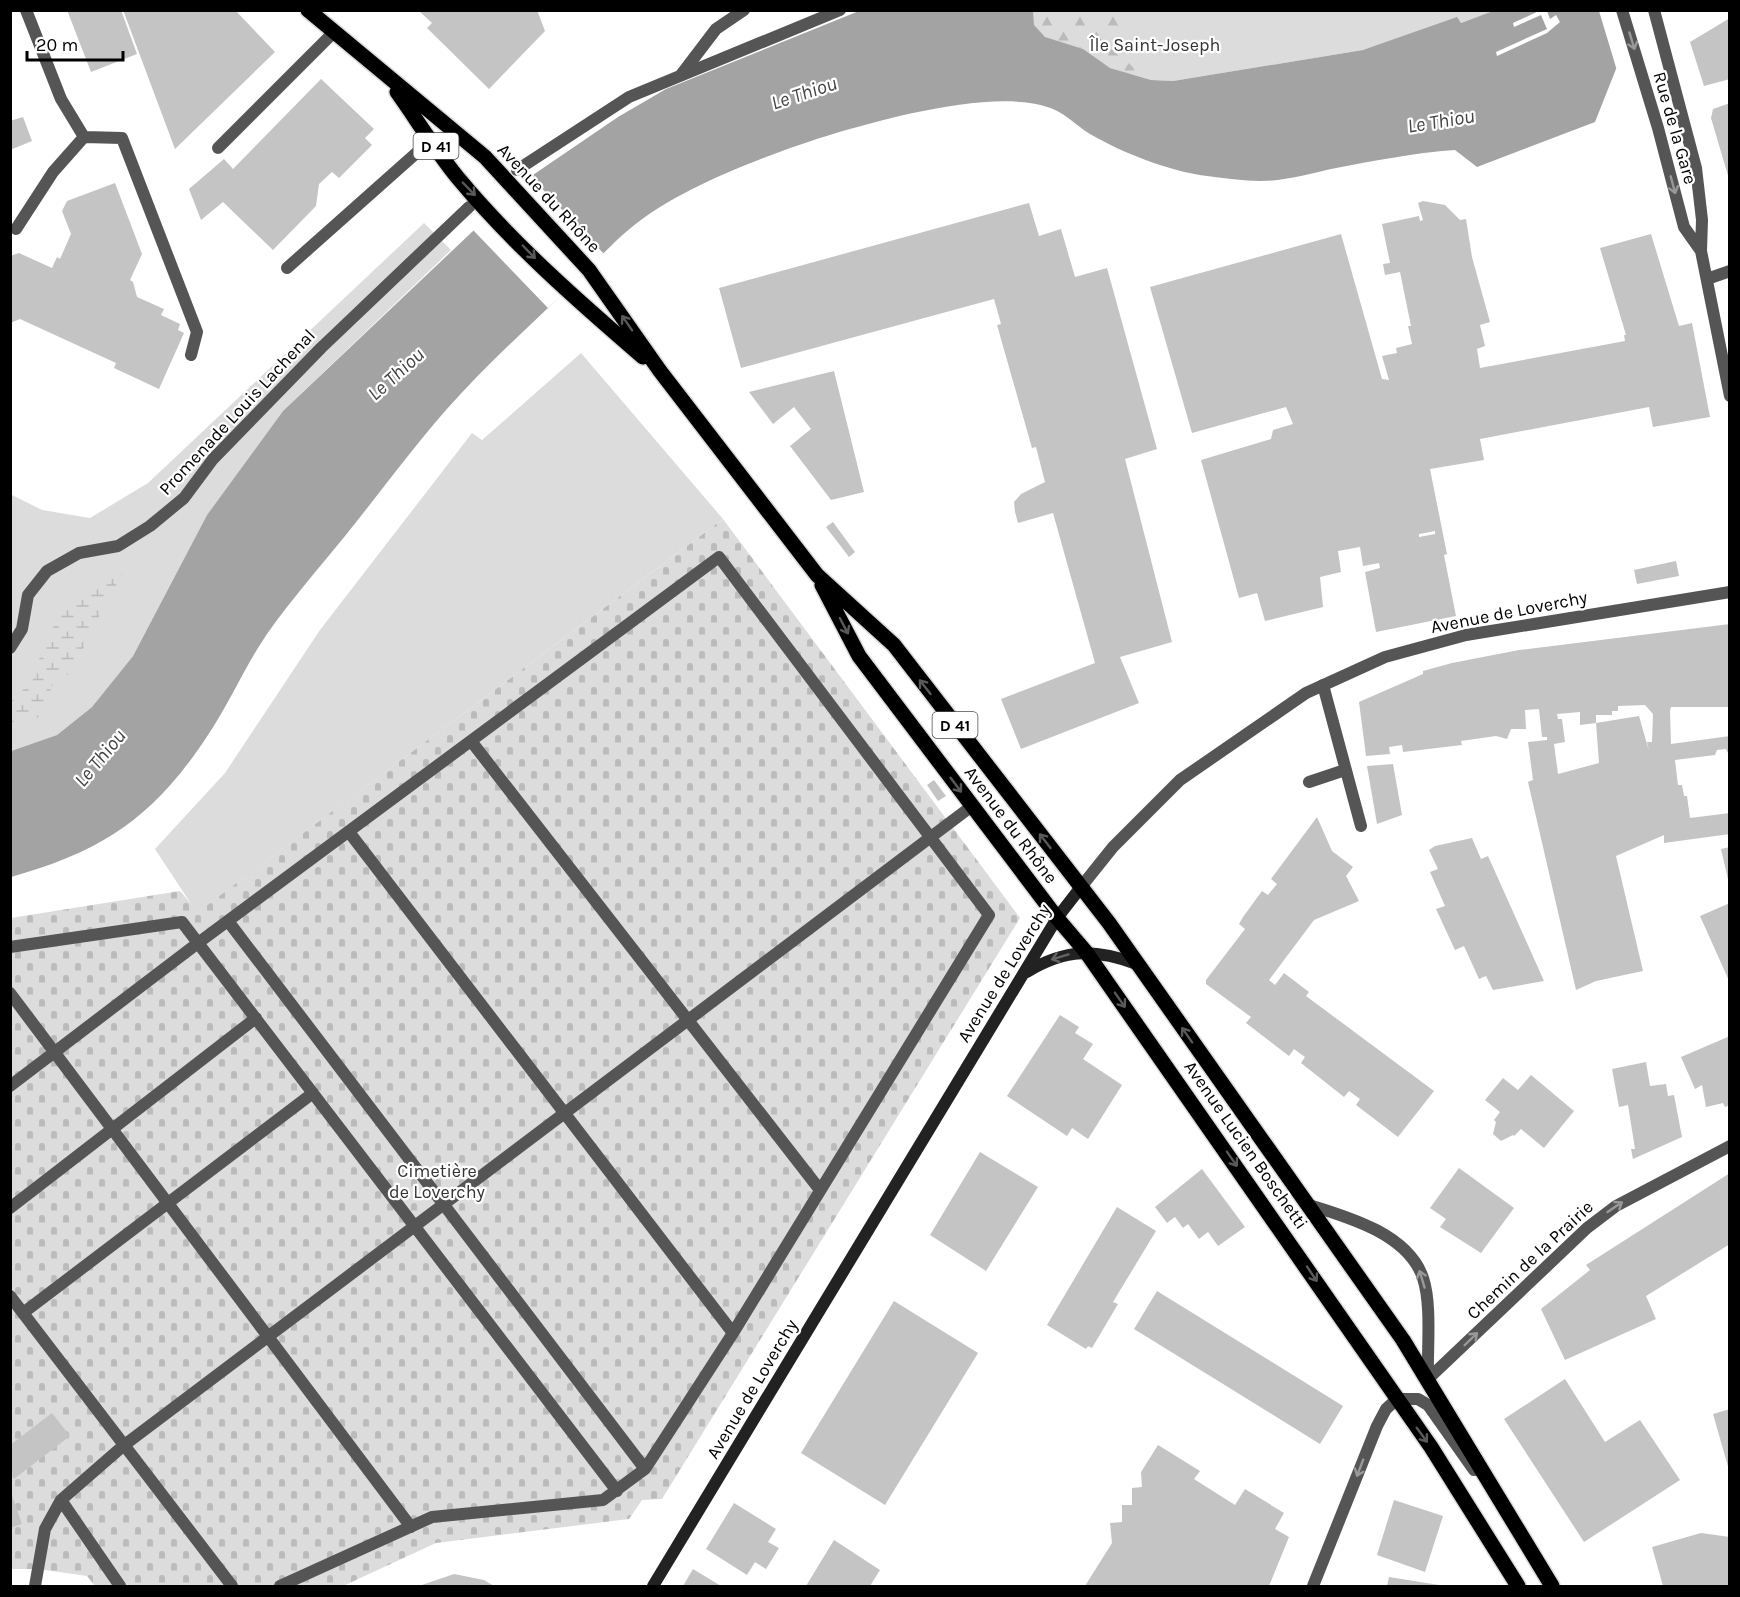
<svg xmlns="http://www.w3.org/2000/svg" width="1740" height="1597" font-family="Karla,sans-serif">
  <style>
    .green { fill: #dcdcdc }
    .forest { fill: url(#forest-firs) }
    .wetland { fill: url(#wetland-marsh) }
    .cemetery { fill: url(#cemetery-stones) }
    .water { fill: #a3a3a3 }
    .pier { fill: #fff }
    .building { fill: #c4c4c4; fill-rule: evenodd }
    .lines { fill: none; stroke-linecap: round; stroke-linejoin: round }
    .primary-casing { stroke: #dbdbdb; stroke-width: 18 }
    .lane { stroke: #555; stroke-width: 12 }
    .street { stroke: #555; stroke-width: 12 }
    .secondary { stroke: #222; stroke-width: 12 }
    .primary { stroke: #000; stroke-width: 15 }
    .oneway { stroke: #999 }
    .oneway2 { stroke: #595959 }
    .oneway3 { stroke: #646464 }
    .labels { text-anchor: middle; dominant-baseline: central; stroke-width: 4.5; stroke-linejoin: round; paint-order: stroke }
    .shield { fill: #fff; stroke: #4c4c4c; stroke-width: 1.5 }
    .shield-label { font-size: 16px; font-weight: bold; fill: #000 }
    .park-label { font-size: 18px; fill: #333; stroke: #fff }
    .street-label { font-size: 18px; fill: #000; stroke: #fff }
    .water-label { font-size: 20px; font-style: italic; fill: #444; stroke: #fff }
  </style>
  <defs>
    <pattern id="forest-firs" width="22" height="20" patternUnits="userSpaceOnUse" patternTransform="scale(1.5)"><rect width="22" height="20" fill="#dcdcdc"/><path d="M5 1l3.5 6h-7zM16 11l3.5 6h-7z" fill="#bbb"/></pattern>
    <pattern id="wetland-marsh" width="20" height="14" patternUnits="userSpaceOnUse" patternTransform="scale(1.5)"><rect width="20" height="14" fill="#dcdcdc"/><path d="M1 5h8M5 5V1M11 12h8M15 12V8" fill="none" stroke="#bbb"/></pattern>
    <pattern id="cemetery-stones" width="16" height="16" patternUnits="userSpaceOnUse" patternTransform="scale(1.5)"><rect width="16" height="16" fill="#dcdcdc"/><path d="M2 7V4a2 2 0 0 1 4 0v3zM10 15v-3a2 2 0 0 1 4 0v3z" fill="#bbb"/></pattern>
  </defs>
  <rect width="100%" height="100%" fill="#fff"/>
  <path class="green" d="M 1033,10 L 1493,11 L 1461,23 L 1363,50 L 1173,81 L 1151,80 L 1110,68 L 1094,58 L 1045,37 L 1034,26 Z
    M 424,223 L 451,250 L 283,411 L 207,515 L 133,656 L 92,707 L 57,735 L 11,751 L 10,494 L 42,510 L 90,518 L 148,483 Z
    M 581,353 L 723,519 L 197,913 L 155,849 L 225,773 L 320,630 L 472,433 L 482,440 Z"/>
  <path class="forest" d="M 1033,10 L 1143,11 L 1104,43 L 1138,71 L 1128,75 L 1094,58 L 1083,49 L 1045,37 L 1034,26 Z"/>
  <path class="wetland" d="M 124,571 L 89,635 L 73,673 L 55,678 L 41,716 L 11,729 L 11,700 L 32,682 L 41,653 L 63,607 Z"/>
  <path class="cemetery" d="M 723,519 L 1020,918 L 662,1499 L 642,1500 L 629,1519 L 436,1543 L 343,1586 L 95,1586 L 87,1576 L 38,1569 L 11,1569 L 11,918 L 180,891 L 198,912 Z"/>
  <path class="water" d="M 859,11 L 1033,11 L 1034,25 L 1045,37 L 1083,49 L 1110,68 L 1151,80 L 1173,81 L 1363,50 L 1457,17 L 1461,23 L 1493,11 L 1539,11 L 1513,23 L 1514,27 L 1541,15 L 1547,29 L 1496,52 L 1497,56 L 1547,33 L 1560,22 L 1556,15 L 1550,19 L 1547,11 L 1689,11 L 1646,36 L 1616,69 L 1595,122 L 1477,167 L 1455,150 C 1413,153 1373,161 1331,169 C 1309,174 1284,181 1261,181 C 1243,181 1225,178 1207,176 C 1168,171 1123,153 1090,134 C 1077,126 1067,115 1053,109 C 999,87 888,118 833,134 C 777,151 692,183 645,217 C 615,238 593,266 567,290 C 526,329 484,367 446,410 C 411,450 379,494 345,536 C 319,568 291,600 267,634 C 245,666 230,702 208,735 C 155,816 104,851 11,877 L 11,751 L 57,735 L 92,707 L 133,656 L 207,515 L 283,411 L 530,177 L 618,117 L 666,89 Z"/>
  <path class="pier" d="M 1599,11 L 1691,10 L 1692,11 L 1648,39 L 1618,74 Z
    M 530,176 L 605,255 L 548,308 L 473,230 Z"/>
  <path class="building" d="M 67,10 L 121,10 L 137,54 L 91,72 Z
    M 123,10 L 235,10 L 275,52 L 175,149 Z
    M 418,10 L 537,10 L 545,31 L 489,89 L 427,28 L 432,23 Z
    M 1730,18 L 1730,79 L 1704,86 L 1690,42 Z
    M 321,79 L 374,129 L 365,138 L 372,145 L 339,178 L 332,172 L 319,184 L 316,206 L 273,250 L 223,202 L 201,220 L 189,189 L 224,159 L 233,169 Z
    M 1730,103 L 1730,179 L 1729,179 L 1711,118 L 1713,109 Z
    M 23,117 L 32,141 L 10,150 L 10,121 Z
    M 115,183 L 142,254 L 130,280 L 133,282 L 137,297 L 164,309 L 161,315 L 180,324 L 178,330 L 184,333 L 159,389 L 114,368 L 116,363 L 20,319 L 10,323 L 10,256 L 19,253 L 52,268 L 57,257 L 60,259 L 71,234 L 62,211 L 67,201 Z
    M 1423,201 L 1445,205 L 1460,220 L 1466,219 L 1472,257 L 1490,322 L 1480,325 L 1485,346 L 1477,349 L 1480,368 L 1625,341 L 1624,335 L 1626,335 L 1600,248 L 1651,234 L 1679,326 L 1692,323 L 1710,417 L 1653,427 L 1649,407 L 1480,439 L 1484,460 L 1430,469 L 1447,554 L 1444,555 L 1456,616 L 1376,632 L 1365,572 L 1380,568 L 1379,563 L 1363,566 L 1360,547 L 1338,551 L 1341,572 L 1320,577 L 1323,607 L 1265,621 L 1257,593 L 1239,598 L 1201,460 L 1271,439 L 1273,430 L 1293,424 L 1286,407 L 1192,433 L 1150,287 L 1341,234 L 1382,379 L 1389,380 L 1382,356 L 1397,353 L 1396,348 L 1412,344 L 1408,326 L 1411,326 L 1400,272 L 1385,275 L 1383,264 L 1390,263 L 1382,224 L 1419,216 L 1420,221 L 1423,220 L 1418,203 ZM 1435,531 L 1435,534 L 1419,537 L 1419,534 Z
    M 1029,203 L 1039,236 L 1061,229 L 1075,277 L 1107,268 L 1157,449 L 1125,459 L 1172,642 L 1120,657 L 1139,703 L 1021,749 L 1001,699 L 1095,663 L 1053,513 L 1018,523 L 1015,512 L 1014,502 L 1021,494 L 1045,482 L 1036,447 L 1032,448 L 997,325 L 1001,324 L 994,299 L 741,368 L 719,288 Z
    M 834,371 L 864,492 L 831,500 L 790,446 L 811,429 L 794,407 L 773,424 L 749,392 Z
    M 833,522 L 855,552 L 849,557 L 826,527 Z
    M 1676,561 L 1679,576 L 1637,584 L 1634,570 Z
    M 1730,624 L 1730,707 L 1671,707 L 1670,711 L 1671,744 L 1730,736 L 1730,757 L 1726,749 L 1717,750 L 1715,755 L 1675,760 L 1678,785 L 1682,785 L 1684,796 L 1687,796 L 1690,818 L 1730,813 L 1730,834 L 1664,843 L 1664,835 L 1616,856 L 1643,971 L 1596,981 L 1576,990 L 1528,782 L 1533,780 L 1528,742 L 1547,740 L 1547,737 L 1542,737 L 1539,709 L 1525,710 L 1526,729 L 1511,729 L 1507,739 L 1496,736 L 1461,741 L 1462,745 L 1403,752 L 1402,745 L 1389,747 L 1390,754 L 1366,756 L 1359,702 L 1423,674 L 1423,671 L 1452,663 L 1519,650 ZM 1645,705 L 1653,714 L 1652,742 L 1647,742 L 1649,751 L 1639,716 L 1596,723 L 1599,763 L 1558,774 L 1554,744 L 1565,742 L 1562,719 L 1558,719 L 1557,714 L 1580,712 L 1580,725 L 1596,723 L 1596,715 L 1612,715 L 1612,711 L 1618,711 L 1618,706 Z
    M 1393,764 L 1402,815 L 1377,824 L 1367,766 Z
    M 934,780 L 946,796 L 938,801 L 927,785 Z
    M 1317,817 L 1332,851 L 1353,867 L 1346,876 L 1359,901 L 1314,920 L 1269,980 L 1275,985 L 1284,973 L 1309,992 L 1306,996 L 1434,1091 L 1398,1137 L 1356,1105 L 1360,1099 L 1349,1091 L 1344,1097 L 1301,1063 L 1305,1057 L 1294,1049 L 1289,1056 L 1246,1023 L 1251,1017 L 1206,984 L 1206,980 L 1245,929 L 1239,924 L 1243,917 L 1262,891 L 1268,895 L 1277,884 L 1271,879 Z
    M 1472,838 L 1481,859 L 1488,856 L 1544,981 L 1493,990 L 1486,976 L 1479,979 L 1464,946 L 1455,950 L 1436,909 L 1445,906 L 1430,872 L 1438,869 L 1429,850 L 1435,846 Z
    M 1730,847 L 1730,884 L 1729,884 L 1721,849 Z
    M 1730,903 L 1730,983 L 1700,916 Z
    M 1060,1015 L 1079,1027 L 1075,1033 L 1093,1044 L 1083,1059 L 1122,1085 L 1088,1139 L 1072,1128 L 1067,1136 L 1007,1096 Z
    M 1730,1036 L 1730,1105 L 1725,1107 L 1723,1103 L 1706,1107 L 1702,1085 L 1695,1089 L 1681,1057 Z
    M 1646,1062 L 1650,1086 L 1666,1084 L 1668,1096 L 1674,1095 L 1682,1137 L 1633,1159 L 1631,1149 L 1635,1149 L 1628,1105 L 1619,1107 L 1612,1069 Z
    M 1531,1075 L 1574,1111 L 1544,1148 L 1521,1129 L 1514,1136 L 1513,1135 L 1501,1141 L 1493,1134 L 1496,1122 L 1494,1120 L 1500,1112 L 1485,1100 L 1503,1078 L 1518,1090 Z
    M 980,1152 L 1038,1187 L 986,1271 L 930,1235 Z
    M 1459,1168 L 1514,1208 L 1481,1253 L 1440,1227 L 1446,1219 L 1430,1208 Z
    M 1202,1169 L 1245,1227 L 1218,1246 L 1208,1232 L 1199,1239 L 1188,1224 L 1183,1228 L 1175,1217 L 1167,1223 L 1155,1207 Z
    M 1730,1173 L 1730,1244 L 1646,1296 L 1656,1319 L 1565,1360 L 1541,1309 L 1590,1270 L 1586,1265 Z
    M 1117,1207 L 1156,1231 L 1113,1302 L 1118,1304 L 1092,1348 L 1088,1346 L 1086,1349 L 1047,1325 Z
    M 1157,1291 L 1343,1406 L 1320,1444 L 1134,1329 Z
    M 894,1301 L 978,1353 L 885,1505 L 801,1453 Z
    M 1565,1379 L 1605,1442 L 1640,1420 L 1680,1480 L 1584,1542 L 1504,1419 Z
    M 1730,1409 L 1730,1469 L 1729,1470 L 1713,1414 Z
    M 52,1413 L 70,1436 L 14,1479 L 10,1474 L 10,1445 Z
    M 1158,1445 L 1200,1471 L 1194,1479 L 1235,1505 L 1245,1489 L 1284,1513 L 1275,1529 L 1289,1537 L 1269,1586 L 1085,1586 L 1112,1543 L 1110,1523 L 1122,1522 L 1122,1505 L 1132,1505 L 1132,1488 L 1142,1487 L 1141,1472 Z
    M 10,1490 L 22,1524 L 10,1528 Z
    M 1394,1500 L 1443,1516 L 1425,1572 L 1377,1555 Z
    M 734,1503 L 776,1529 L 768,1542 L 779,1548 L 766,1569 L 755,1562 L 747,1575 L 706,1549 Z
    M 1701,1533 L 1730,1537 L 1730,1586 L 1663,1586 L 1652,1547 Z
    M 834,1540 L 880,1570 L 870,1586 L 806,1586 Z
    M 693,1569 L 721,1586 L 683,1586 Z
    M 454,1574 L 484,1580 L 494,1586 L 419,1586 Z
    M 1389,1577 L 1439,1585 L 1439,1586 L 1387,1586 Z"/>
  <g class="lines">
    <g class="primary-casing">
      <path id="primary" d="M 308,10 L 485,157 L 589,270 L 660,371 L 817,575 L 894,645 L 1109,923 L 1403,1340 L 1552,1586
        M 397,92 C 417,120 436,151 458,178 C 513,244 578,301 643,357
        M 822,585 L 859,656 L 1057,918 L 1086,952 L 1431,1447 L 1518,1586"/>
    </g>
    <path class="lane" d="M 26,10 L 61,99 L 84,137 L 122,138 L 197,332 L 191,355
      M 681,75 L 716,29 L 744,10
      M 218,148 L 334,32
      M 16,229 L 53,172 L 84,137
      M 287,268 L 431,140
      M 1323,685 L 1361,826
      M 471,741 L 820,1190
      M 1309,782 L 1345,770
      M 349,832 L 733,1333
      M 228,921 L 645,1469
      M 10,947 L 182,922 L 198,943 L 719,557 L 989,915 L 733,1333 L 645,1469 L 603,1500 L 432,1517 L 280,1586
      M 10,993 L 411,1527
      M 10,1086 L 198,943 L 617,1491
      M 1306,1204 C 1345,1216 1408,1233 1423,1278 C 1432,1305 1427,1349 1428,1379
      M 10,1208 L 256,1018
      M 10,1296 L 232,1586
      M 23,1313 L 313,1093
      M 61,1500 L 120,1586
      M 35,1586 L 45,1529 L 61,1500 L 123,1446 L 972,806"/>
    <path class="street" d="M 1622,10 L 1658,128 L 1684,227 L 1701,251
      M 1654,10 L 1696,168 L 1702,220 L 1701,251 L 1730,396
      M 517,170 L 629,97 L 840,10
      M 1707,279 L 1730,271
      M 10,648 L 22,629 L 28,595 L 47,571 L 79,553 L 118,546 L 150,526 L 184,498 L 213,459 L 321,348 L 469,207
      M 1081,887 L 1113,847 L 1180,780 L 1306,693 L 1385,657 L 1466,635 L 1730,592
      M 1428,1379 L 1587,1228 L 1616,1206 L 1730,1146
      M 1313,1586 L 1377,1426 L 1386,1409 L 1397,1399 L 1418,1399 L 1428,1405 L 1474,1470"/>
    <path class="secondary" d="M 1027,972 C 1066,948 1096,949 1137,964
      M 653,1586 L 1057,918 L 1081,887"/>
    <use href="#primary" class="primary"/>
  </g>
  <defs><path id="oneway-shaft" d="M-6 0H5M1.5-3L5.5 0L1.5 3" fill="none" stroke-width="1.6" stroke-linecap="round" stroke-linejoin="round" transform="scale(1.5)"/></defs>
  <g class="oneway">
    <use href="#oneway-shaft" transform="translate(1632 41) rotate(73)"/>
    <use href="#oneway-shaft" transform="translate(1673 185) rotate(75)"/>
    <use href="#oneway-shaft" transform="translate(1615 1207) rotate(-34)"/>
    <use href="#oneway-shaft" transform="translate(1422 1279) rotate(-107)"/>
    <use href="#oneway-shaft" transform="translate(1471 1339) rotate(-44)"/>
    <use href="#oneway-shaft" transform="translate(1360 1468) rotate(111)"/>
  </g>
  <g class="oneway2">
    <use href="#oneway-shaft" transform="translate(469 189) rotate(46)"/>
    <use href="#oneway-shaft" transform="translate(529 252) rotate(46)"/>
    <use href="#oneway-shaft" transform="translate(627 323) rotate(-125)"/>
    <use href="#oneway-shaft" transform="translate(844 626) rotate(62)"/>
    <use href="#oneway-shaft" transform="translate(925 687) rotate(-128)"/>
    <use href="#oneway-shaft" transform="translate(956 785) rotate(53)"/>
    <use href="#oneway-shaft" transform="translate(1045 841) rotate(-128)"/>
    <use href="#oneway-shaft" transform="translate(1120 1000) rotate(55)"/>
    <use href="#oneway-shaft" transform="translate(1187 1035) rotate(-125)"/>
    <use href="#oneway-shaft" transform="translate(1232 1159) rotate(55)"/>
    <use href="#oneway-shaft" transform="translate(1312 1274) rotate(56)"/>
    <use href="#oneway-shaft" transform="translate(1422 1435) rotate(54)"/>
  </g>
  <use class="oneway3" href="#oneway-shaft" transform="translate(1060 957) rotate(163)"/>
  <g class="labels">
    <g class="shield">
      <rect x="413.5" y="133" width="45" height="26" rx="4.5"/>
      <rect x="932.5" y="712" width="45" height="26" rx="4.5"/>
    </g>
    <g class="shield-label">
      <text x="436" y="146">D 41</text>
      <text x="955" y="725">D 41</text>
    </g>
    <g class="park-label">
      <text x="1155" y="45">Île Saint-Joseph</text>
      <text x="437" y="1171">Cimetière<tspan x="437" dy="21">de Loverchy</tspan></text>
    </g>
    <g class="street-label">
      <text transform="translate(1675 128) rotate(74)">Rue de la Gare</text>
      <text transform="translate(549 198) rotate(47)">Avenue du Rhône</text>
      <text transform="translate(237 412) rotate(-47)">Promenade Louis Lachenal</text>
      <text transform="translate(1509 612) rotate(-11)">Avenue de Loverchy</text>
      <text transform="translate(1011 825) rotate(53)">Avenue du Rhône</text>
      <text transform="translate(1004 973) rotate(-58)">Avenue de Loverchy</text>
      <text transform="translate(1246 1145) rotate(55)">Avenue Lucien Boschetti</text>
      <text transform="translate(1530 1260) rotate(-43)">Chemin de la Prairie</text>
      <text transform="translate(752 1389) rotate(-59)">Avenue de Loverchy</text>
    </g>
    <g class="water-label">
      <text transform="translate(804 93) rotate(-18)">Le Thiou</text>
      <text transform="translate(1441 121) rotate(-9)">Le Thiou</text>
      <text transform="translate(396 374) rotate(-42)">Le Thiou</text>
      <text transform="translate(100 758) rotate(-50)">Le Thiou</text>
    </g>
  </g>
  <rect width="1740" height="1597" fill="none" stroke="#000000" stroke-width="24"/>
  <path d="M27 51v9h96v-9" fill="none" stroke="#000000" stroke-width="3"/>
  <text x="36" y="51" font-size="18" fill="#000000" stroke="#ffffff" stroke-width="4.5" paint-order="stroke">20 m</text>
</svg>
